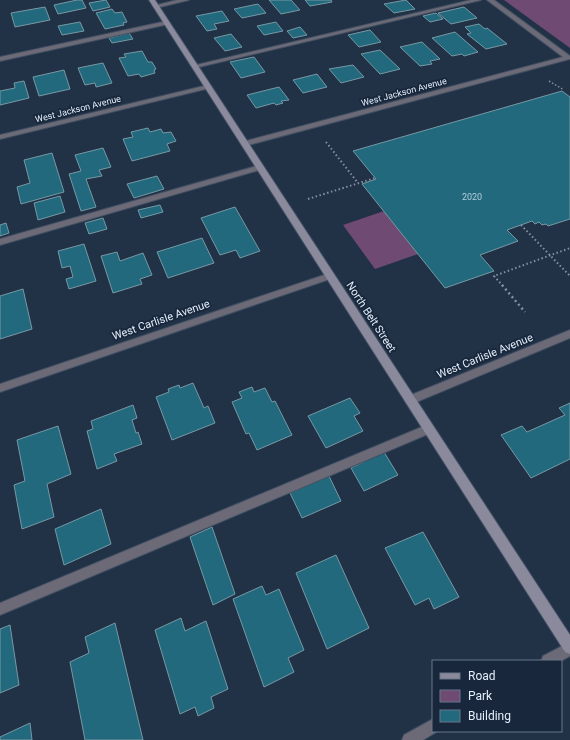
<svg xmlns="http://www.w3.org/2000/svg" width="570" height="740" font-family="Roboto,sans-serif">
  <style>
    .green { fill: #6f4b73 }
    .building { fill: #23697d; stroke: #7699a4 }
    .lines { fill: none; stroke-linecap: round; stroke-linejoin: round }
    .lane-casing { stroke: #404f63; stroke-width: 2 }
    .street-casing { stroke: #404f63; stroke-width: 2 }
    .secondary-casing { stroke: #404f63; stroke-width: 2 }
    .path-far2 { stroke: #8491a2; stroke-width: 1.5; stroke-dasharray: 1.5 2; stroke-linecap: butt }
    .path-far1 { stroke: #8491a2; stroke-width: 2; stroke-dasharray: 1.5 2.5; stroke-linecap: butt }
    .path { stroke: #8491a2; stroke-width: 2.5; stroke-dasharray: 2 3; stroke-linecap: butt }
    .lane { fill: #6b6a76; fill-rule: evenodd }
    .street { fill: #6b6a76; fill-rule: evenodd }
    .secondary { fill: #8b8a9d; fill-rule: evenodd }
    .labels { text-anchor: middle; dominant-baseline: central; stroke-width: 3.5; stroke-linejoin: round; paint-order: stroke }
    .far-street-label { font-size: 9px; fill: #e3eefb; stroke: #18273b }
    .number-label { font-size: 9px; fill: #b3cddc }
    .street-label { font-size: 11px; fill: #e3eefb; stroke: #18273b }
  </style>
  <rect width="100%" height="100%" fill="#213146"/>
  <path class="green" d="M 504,0 L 570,0 L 570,48 Z
    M 384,211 L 418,254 L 375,269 L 343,225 Z"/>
  <path class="building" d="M 77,0 L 82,0 L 86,8 L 58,14 L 54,5 Z
    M 106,0 L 110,7 L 93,11 L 89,3 Z
    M 269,0 L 291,0 L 300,10 L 281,14 Z
    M 305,0 L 331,0 L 332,2 L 310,6 Z
    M 406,0 L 415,9 L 394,13 L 384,4 Z
    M 258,4 L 266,13 L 242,18 L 234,9 Z
    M 45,7 L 50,20 L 15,27 L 11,13 Z
    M 464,7 L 477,18 L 451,24 L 438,13 Z
    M 112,9 L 115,13 L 122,12 L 127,22 L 123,23 L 124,25 L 105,29 L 96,13 Z
    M 222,11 L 229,21 L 214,24 L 217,29 L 207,31 L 196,16 Z
    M 436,13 L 443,19 L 430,22 L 423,16 Z
    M 80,22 L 84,31 L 62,35 L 58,26 Z
    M 276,22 L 283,31 L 264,35 L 257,26 Z
    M 479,24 L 485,29 L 487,28 L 507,44 L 486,49 L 467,34 L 471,33 L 465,27 Z
    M 300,27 L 307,35 L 293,38 L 287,31 Z
    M 370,30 L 381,42 L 359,47 L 348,35 Z
    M 455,32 L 478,52 L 464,56 L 462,54 L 452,56 L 432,38 Z
    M 129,33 L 133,39 L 112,43 L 109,38 Z
    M 231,34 L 242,47 L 225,51 L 214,38 Z
    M 422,42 L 440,59 L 430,61 L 432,64 L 420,66 L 400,47 Z
    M 380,50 L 400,69 L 380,74 L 361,54 Z
    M 142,51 L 148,62 L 152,62 L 156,69 L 154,70 L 155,73 L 141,77 L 139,74 L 128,76 L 119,58 L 126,57 L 124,54 Z
    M 254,57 L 265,72 L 241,78 L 230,62 Z
    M 103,63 L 112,83 L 96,87 L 95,83 L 85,85 L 78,68 Z
    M 353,65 L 364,77 L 341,83 L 329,69 Z
    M 64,70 L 70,89 L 39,96 L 33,77 Z
    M 317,74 L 327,87 L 303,93 L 293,80 Z
    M 24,81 L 29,98 L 0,105 L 0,91 L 15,88 L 14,83 Z
    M 279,87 L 289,100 L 281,101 L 283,103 L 276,105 L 274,103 L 256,108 L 247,95 Z
    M 562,91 L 570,97 L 570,219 L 548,226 L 546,224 L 542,225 L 539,222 L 535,224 L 532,221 L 507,230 L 518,241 L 480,255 L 494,271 L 445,288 L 362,184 L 376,179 L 353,151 Z
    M 148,128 L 150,132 L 161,129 L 163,133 L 171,132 L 176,141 L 167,144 L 170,151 L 132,161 L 123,139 L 133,137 L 131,132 Z
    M 103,148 L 111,167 L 99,170 L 102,176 L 86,179 L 96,207 L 81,211 L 69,174 L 81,171 L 75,155 Z
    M 52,153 L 64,192 L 21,204 L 17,187 L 30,183 L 24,160 Z
    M 157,176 L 164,189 L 134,198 L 127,184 Z
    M 60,196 L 65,212 L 38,220 L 34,203 Z
    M 160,205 L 163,212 L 141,218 L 138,210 Z
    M 235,207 L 260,251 L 240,258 L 236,250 L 220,255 L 201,218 Z
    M 103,218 L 107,229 L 89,234 L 85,223 Z
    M 6,223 L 9,233 L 0,236 L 0,225 Z
    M 202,238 L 214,263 L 168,278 L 157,252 Z
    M 84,244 L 96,281 L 69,289 L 66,279 L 73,277 L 70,266 L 62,268 L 58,251 Z
    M 117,252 L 120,261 L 143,253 L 152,275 L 140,279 L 142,284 L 113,293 L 101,256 Z
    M 23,289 L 32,329 L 0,339 L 0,296 Z
    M 193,383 L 204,408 L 208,406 L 215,423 L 172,440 L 156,397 L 169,392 L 168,389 L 179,385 L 180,388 Z
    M 252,387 L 254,392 L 265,388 L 272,402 L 275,401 L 292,435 L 257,450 L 249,433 L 246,434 L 232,402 L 242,398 L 239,392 Z
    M 350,398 L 360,413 L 354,416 L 363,431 L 326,448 L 308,416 Z
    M 570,403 L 570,459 L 531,478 L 501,435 L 522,426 L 527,432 L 565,415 L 559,408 Z
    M 133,405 L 137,418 L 132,420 L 136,433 L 138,432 L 142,444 L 114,454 L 117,461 L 97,469 L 87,431 L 93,429 L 91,421 Z
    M 58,426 L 71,474 L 47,484 L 54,517 L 22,529 L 14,485 L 25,481 L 17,440 Z
    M 384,452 L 398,475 L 364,491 L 351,468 Z
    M 329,476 L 341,501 L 302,518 L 290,493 Z
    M 101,509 L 111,544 L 64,565 L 55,529 Z
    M 212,527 L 235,594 L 213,605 L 190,537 Z
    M 423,532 L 459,597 L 434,609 L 429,598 L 415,605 L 385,548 Z
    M 336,555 L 369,628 L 327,649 L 296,573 Z
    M 262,586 L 266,595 L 279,589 L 304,650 L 288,658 L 294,672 L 264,687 L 233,599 Z
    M 181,618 L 185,631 L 206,621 L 228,689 L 211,697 L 214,708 L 198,716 L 195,707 L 180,714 L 155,630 Z
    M 115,623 L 143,740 L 85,740 L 70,662 L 89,653 L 85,637 Z
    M 10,625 L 19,685 L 0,693 L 0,629 Z
    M 30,723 L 32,740 L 0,740 L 0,737 Z"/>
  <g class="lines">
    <g class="lane-casing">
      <path id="lane" d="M 471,0 L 481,0 L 195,68 L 192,66 Z
        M 167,21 L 170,23 L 169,24 L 0,61 L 0,57 Z
        M 260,165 L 264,167 L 263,169 L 0,245 L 0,239 Z
        M 429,424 L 433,426 L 434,429 L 433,432 L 0,615 L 0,603 Z"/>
    </g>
    <g class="street-casing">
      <path id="street" d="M 177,0 L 189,0 L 156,8 L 153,6 Z
        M 487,0 L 494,0 L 570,56 L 570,59 L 245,146 L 241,144 L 242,142 L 563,57 Z
        M 208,85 L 211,87 L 210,88 L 0,139 L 0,135 Z
        M 330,273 L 333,274 L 334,276 L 333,278 L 0,392 L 0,384 Z
        M 570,330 L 570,338 L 414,403 L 410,405 L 406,403 L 405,400 L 406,397 Z
        M 570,642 L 570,656 L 561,661 L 541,661 L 543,656 Z
        M 433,719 L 433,731 L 438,731 L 423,740 L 402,740 L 404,735 Z"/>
    </g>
    <g class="secondary-casing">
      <path id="secondary" d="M 149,0 L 155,0 L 570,635 L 570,654 L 565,652 Z"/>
    </g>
    <path class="path-far2" d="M 549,81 L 564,90"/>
    <path class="path-far1" d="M 326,142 L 358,183
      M 308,199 L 375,178
      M 521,225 L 570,276
      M 503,286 L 494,276 L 570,248"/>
    <path class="path" d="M 502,285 L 525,312"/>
    <use href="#lane" class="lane"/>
    <use href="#street" class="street"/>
    <use href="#secondary" class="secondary"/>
  </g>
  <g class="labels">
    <g class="far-street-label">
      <text transform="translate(404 92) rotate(-15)">West Jackson Avenue</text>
      <text transform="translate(78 109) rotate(-14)">West Jackson Avenue</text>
    </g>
    <g class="number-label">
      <text x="472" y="197">2020</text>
    </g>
    <g class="street-label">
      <text transform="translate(371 317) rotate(57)">North Belt Street</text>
      <text transform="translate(161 320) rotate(-19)">West Carlisle Avenue</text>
      <text transform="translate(485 356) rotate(-22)">West Carlisle Avenue</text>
    </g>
  </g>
  <rect x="432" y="660" width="130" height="72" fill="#18273b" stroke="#697788"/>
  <rect x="440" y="673" width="20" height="6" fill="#8b8a9d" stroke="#697788"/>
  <text x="468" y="680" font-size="12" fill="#e3eefb">Road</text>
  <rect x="440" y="690" width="20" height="12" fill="#6f4b73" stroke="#697788"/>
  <text x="468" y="700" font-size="12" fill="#e3eefb">Park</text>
  <rect x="440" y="710" width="20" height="12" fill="#23697d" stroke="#697788"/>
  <text x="468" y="720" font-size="12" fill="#e3eefb">Building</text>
</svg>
